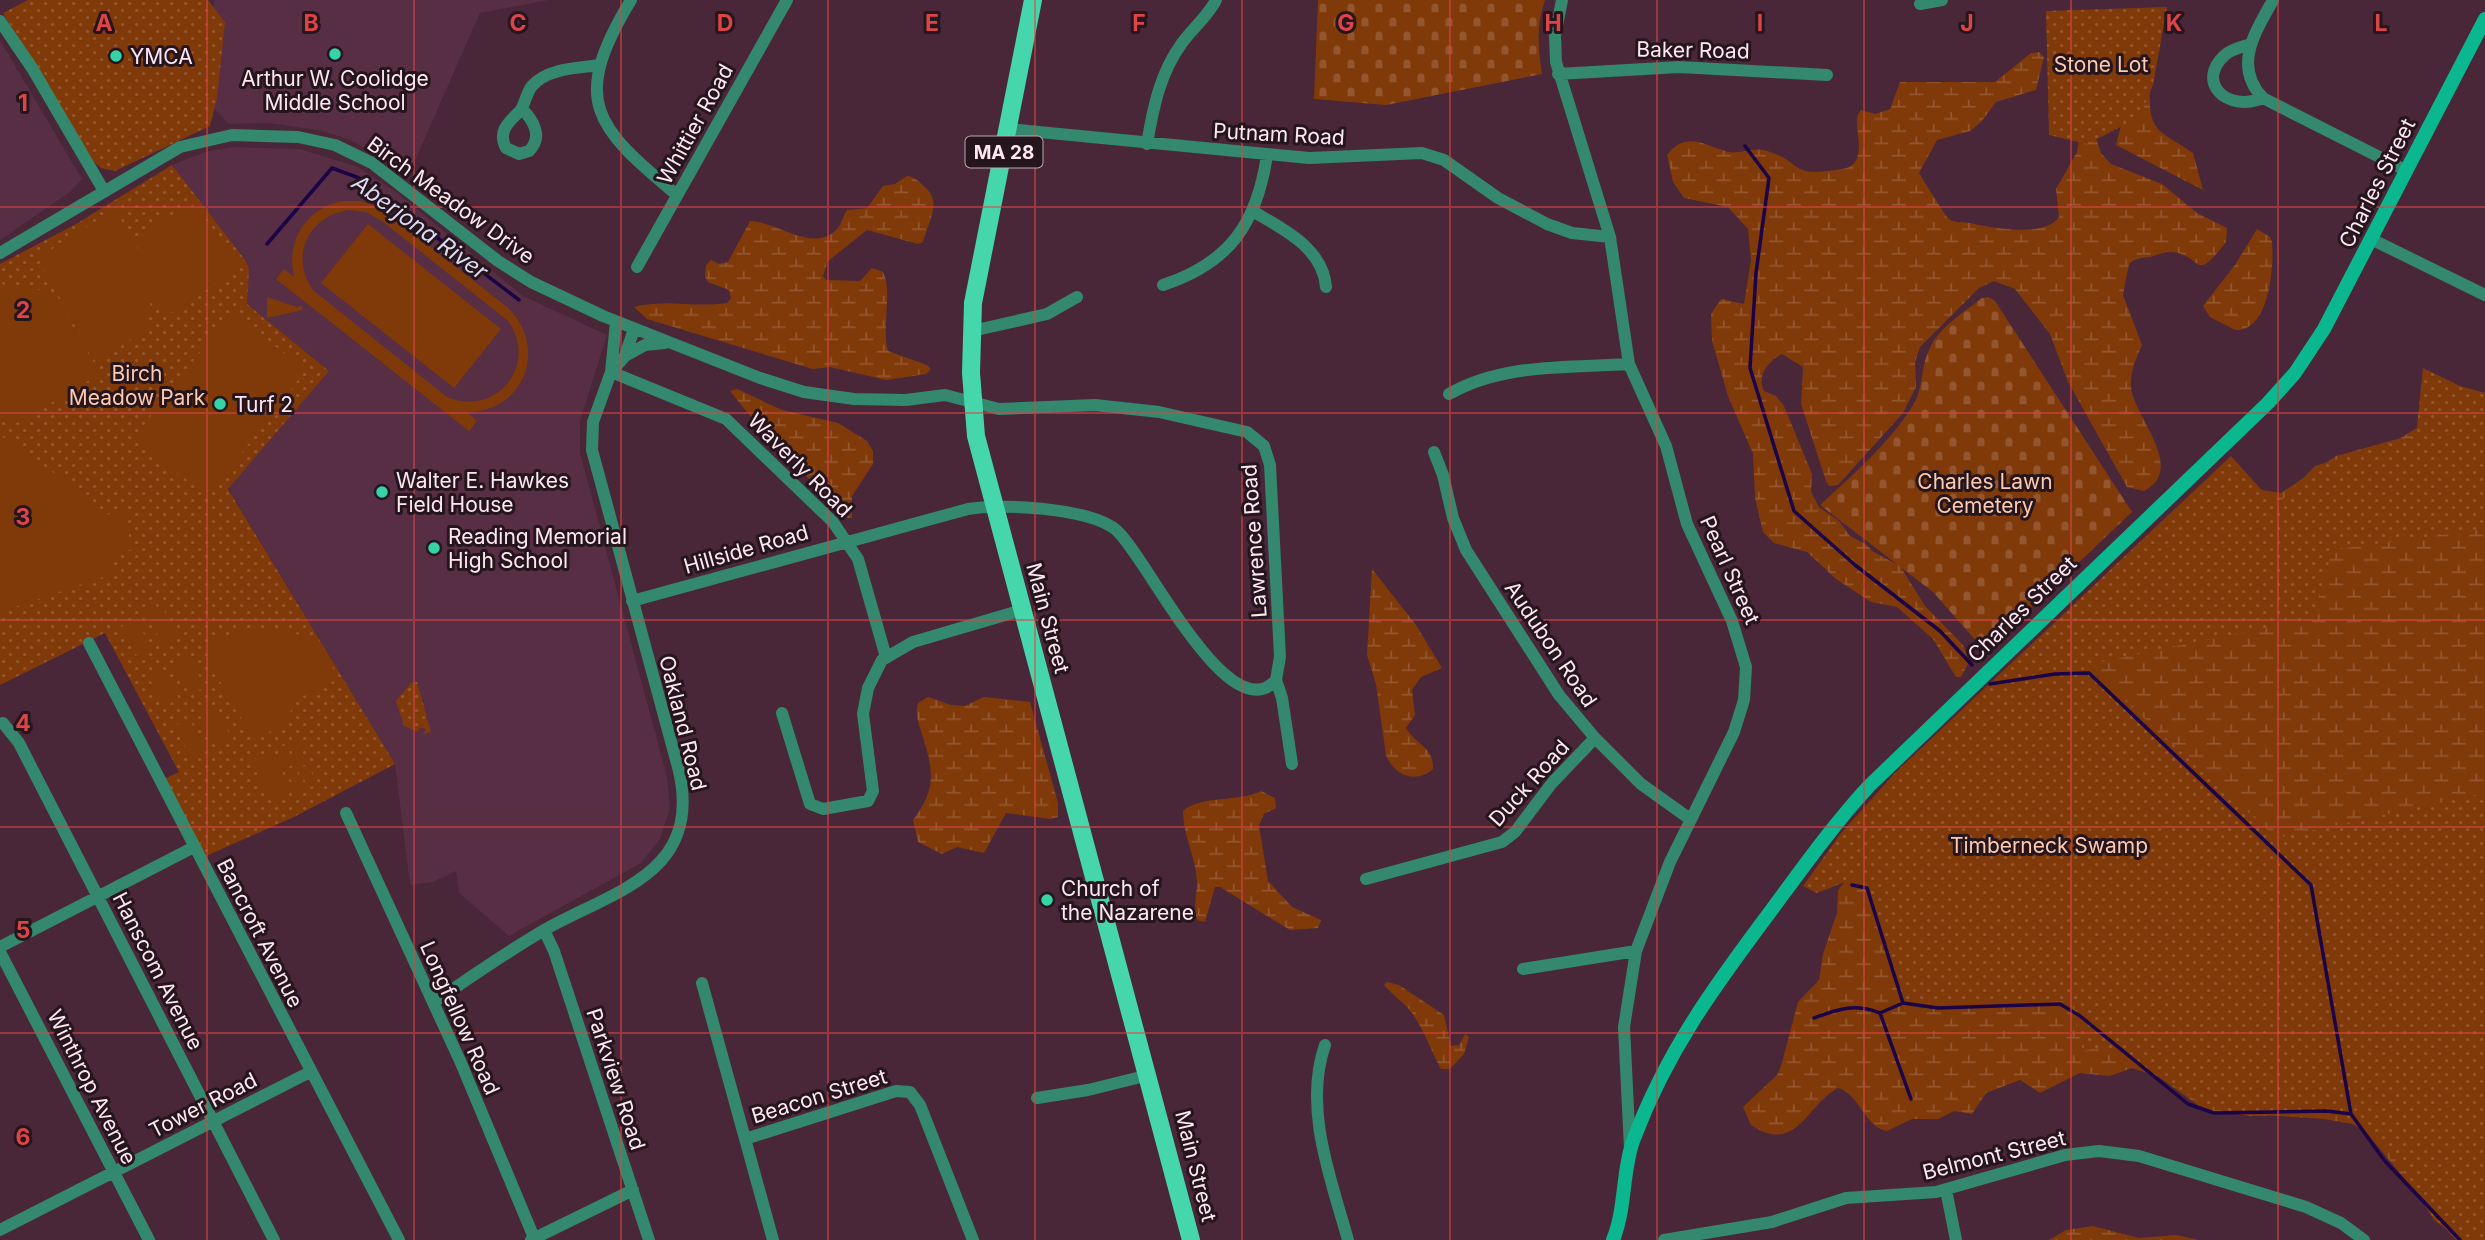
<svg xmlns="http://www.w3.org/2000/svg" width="2485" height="1240" font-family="Inter,sans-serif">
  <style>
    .built { fill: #572e43 }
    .wetland { fill: url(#wetland-marsh) }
    .cemetery { fill: url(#cemetery-stones) }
    .park { fill: url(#park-dots) }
    .pitch { fill: #803a0a; fill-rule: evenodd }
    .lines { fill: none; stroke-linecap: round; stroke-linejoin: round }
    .stream { stroke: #1b0348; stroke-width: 3.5 }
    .street { stroke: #34886d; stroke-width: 12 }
    .secondary { stroke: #0ab78e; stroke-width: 14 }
    .primary { stroke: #45d6ab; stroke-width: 18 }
    .grid { fill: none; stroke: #dc4546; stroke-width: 2; stroke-opacity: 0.55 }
    .poi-dot { fill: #34d4a7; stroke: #25151d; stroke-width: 2.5 }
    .labels { text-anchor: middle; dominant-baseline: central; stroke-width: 6; stroke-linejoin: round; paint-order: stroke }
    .shield { fill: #25151d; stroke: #bea8b2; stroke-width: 2 }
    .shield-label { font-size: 19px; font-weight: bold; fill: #ffe7f2 }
    .street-label { font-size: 21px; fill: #ffe7f2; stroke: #25151d }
    .poi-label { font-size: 21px; fill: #ffe7f2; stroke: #25151d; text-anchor: start }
    .park-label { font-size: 21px; fill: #fdcaaf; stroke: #25151d }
    .water-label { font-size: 23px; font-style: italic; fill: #dcdaf4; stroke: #25151d }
    .grid-label { font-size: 23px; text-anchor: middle; font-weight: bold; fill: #dc4546; stroke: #25151d; stroke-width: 6; stroke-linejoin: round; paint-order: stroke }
  </style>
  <defs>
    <pattern id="wetland-marsh" width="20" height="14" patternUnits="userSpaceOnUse" patternTransform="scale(1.75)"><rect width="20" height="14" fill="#803a0a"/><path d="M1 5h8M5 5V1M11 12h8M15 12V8" fill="none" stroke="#93562e"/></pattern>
    <pattern id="cemetery-stones" width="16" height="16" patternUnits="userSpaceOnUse" patternTransform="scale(1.75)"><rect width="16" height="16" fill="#803a0a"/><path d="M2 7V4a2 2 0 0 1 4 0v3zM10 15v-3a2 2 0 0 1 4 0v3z" fill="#93562e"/></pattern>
    <pattern id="park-dots" width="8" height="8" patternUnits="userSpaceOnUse" patternTransform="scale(1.75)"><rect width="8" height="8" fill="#803a0a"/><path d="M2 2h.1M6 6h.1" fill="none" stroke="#93562e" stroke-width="1.8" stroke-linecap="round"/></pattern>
  </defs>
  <rect width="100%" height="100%" fill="#492638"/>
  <path class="built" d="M 214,0 L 549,0 L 480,13 L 410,172 L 348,139 L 318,130 L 268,123 L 229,124 L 202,96 Z
    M 0,40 L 82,179 L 70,192 L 0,240 Z
    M 233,147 L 300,149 L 358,167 L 396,192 L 523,296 L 607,335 L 580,421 L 580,453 L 667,777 L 670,808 L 660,839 L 641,863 L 509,936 L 459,893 L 456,871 L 433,882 L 410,885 L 395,764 L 228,488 L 329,371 L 247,304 L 246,261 L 172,165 L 205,152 Z"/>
  <path class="wetland" d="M 2039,52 L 2044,57 L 2036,90 L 1996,102 L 1982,121 L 1970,131 L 1937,140 L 1919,173 C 1922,178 1946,217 1949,219 C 1954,223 1963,222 1970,223 C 1991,228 2045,238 2059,217 L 2056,189 L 2077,152 L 2079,141 L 2095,135 L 2101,153 L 2111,164 L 2162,184 L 2197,213 L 2227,228 L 2226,242 C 2193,285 2203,255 2172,252 C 2164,252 2157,255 2150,257 C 2141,258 2135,258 2129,264 L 2123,295 L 2142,345 C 2136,359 2130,372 2131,387 C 2134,418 2187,468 2144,491 L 2127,487 L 2068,382 L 2050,334 L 2015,289 L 1994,281 L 1979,288 L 1920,347 L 1915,362 L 1916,387 L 1903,413 L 1838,485 L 1829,486 L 1826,481 L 1801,404 L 1803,367 L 1782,354 C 1769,360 1756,376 1764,391 L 1776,396 L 1784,406 L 1812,474 L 1811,492 L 1819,507 L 1839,521 L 1850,536 L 1867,545 L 1872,551 L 1900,566 L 1925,606 L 1963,645 L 1969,662 L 1961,677 L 1956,677 L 1933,639 L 1897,607 L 1871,602 L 1836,579 L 1807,552 L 1774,543 L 1763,532 L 1755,498 L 1753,454 L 1728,396 L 1712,341 L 1711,314 L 1721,299 L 1744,304 L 1751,260 L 1748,229 L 1728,207 L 1684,198 L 1673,182 L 1667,155 C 1685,131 1703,144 1725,151 C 1738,156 1752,146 1767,151 C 1804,162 1787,177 1836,170 C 1843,169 1851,168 1855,162 C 1864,148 1854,129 1858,114 L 1861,110 L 1875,114 L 1890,109 L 1900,82 L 1995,82 L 2031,53 Z
    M 2150,92 C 2148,135 2163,131 2193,153 L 2203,190 L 2116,145 L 2126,106 Z
    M 907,176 C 916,177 919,182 926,188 C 942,204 928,222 923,242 L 918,244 L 867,230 L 828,261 L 823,276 L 826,280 L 860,281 L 872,268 L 883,272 C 893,293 881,326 888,351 L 927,365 L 931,369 L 926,374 L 886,380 L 830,367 L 813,369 L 667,325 L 647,319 L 634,307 C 663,299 696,308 727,303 L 731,298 L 729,290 L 708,282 L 705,277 L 706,265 L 711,260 L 719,264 L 728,262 L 750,221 C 779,222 814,254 837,229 C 842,224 843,215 847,210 L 867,208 L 883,186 L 895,184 Z
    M 2257,229 L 2270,237 L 2272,242 C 2274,266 2270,332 2235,330 L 2210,317 L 2203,306 L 2235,265 Z
    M 737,389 L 782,410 L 838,423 L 867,441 L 873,451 L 873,464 L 852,496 L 852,518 L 846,518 L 755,422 L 730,391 Z
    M 2432,418 L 2485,429 L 2485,1240 L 2456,1240 L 2452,1236 L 2365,1131 L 2352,1124 L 2324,1119 L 2206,1111 L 2159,1077 L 2132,1068 L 2110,1076 L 2080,1073 L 2040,1093 L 2020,1080 L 1986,1093 L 1972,1114 L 1954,1111 L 1938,1119 L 1912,1119 L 1887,1131 C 1864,1127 1861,1095 1838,1088 C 1808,1103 1796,1156 1751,1125 L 1743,1107 L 1777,1075 L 1781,1066 L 1798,1002 L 1819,980 L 1823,954 L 1837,913 L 1838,890 L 1847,879 L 2255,489 L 2281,493 L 2336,456 L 2401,438 Z
    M 1372,569 L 1416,625 L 1442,668 L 1421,677 L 1412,690 L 1415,715 L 1406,728 C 1415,744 1434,747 1433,769 C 1416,784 1394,776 1386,755 L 1376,684 L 1367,655 Z
    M 928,697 L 951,705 L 965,706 L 984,697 L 1030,702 L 1058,803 L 1058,817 L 1050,819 L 1006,813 L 984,853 L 957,847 L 942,854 L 918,842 L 913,820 C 938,787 933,769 921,731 C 918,720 915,714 918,703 Z
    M 1261,791 L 1275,798 L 1276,808 L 1264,814 L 1259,825 L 1268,881 L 1292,907 L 1321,920 L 1318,928 L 1290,930 L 1220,887 L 1215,887 L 1205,922 L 1197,920 C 1193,906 1197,895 1197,881 C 1196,858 1183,836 1183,811 C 1204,794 1238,803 1261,791 Z
    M 1387,982 L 1399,985 L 1444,1015 L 1451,1046 L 1459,1045 L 1465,1034 L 1469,1037 L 1464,1054 L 1450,1069 L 1441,1069 C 1431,1051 1424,1030 1412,1013 C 1404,1002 1392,995 1384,985 Z
    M 2093,1226 L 2139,1238 L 2177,1235 L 2198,1240 L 2049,1240 L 2066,1230 Z"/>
  <path class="cemetery" d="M 1318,0 L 1545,0 C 1536,27 1538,47 1542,74 L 1386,105 L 1314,99 Z
    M 1988,297 L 1995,301 L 2132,512 L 1985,651 L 1933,592 L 1820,505 C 1851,477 1890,442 1912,407 C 1924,389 1920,369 1929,350 C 1938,328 1963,313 1982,298 Z"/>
  <path class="park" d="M 28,0 L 208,0 L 225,22 L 217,98 L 210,126 L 115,171 L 101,168 L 92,160 L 3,13 Z
    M 2167,7 L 2153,85 L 2140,117 L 2087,144 L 2049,135 L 2046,11 Z
    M 172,165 L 246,261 L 249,270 L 247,304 L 329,371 L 228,489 L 395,764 L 294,817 L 206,856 L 164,779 L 179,772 L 105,633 L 0,685 L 0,264 L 76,224 Z
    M 2423,368 L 2460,386 L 2485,393 L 2485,529 L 2332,550 L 2313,618 L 2085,665 L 2277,838 L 2485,793 L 2485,1240 L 2462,1240 L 2434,1220 L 2390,1149 L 2352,1120 L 2338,1115 L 2249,1116 L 2231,1113 L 2198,1101 L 2116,1050 L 2097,1048 L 2083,1051 L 2074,1015 L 2075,1001 L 1903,1004 L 1863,875 L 1817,893 L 1803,886 L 1842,832 L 1895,773 L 2231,456 L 2276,506 L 2315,466 L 2416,436 Z
    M 417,682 L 431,732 L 424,734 L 426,729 L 420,727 L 418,732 L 404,726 L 396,701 L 411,683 Z"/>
  <path class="pitch" d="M 342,201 L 361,201 L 380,207 L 507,307 C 549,346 525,412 467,412 L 477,421 L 469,431 L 276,279 L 284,269 L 294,277 C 286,240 306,209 342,201 ZM 348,210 L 366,212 L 382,221 L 508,321 C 539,364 497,418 447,397 L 314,291 C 289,258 307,217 348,210 Z
    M 195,205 L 238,263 L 238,269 L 171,313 L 158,306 L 151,298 L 147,329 L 96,363 L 38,258 L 115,209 L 139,251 L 146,227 Z
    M 368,224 L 501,329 L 454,388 L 321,283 Z
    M 0,284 L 48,291 L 63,310 L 100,374 L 17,423 L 0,422 Z
    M 267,297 L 297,307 L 302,305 L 302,310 L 267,318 Z
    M 231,312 L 306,370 L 208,496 L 133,439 Z
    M 0,435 L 89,498 L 102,515 L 126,512 L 131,550 L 111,552 L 112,574 L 0,612 Z
    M 161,605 L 178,637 L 163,645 L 146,613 Z
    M 136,619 L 153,651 L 138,658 L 121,627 Z
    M 248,630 L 272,630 L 318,638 L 338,679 L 296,700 C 289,718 274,737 252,735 L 228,698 L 203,647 L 224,636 Z
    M 188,655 L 205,687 L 190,695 L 173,663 Z
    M 162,668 L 179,699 L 164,707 L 148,676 Z
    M 214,705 L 231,737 L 216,745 L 199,713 Z
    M 189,718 L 206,750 L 191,758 L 174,726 Z
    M 298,741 L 306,760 L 297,764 L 289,744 Z
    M 286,745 L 295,764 L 286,768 L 277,749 Z
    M 274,751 L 290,791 L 268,800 L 252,760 Z
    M 308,765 L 317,784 L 308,788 L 299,768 Z
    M 296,770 L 305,789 L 296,793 L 288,773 Z"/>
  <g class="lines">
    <path class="stream" d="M 1745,146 L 1769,178 L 1756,273 L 1750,368 L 1794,511 L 1855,565 L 1940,631 L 1972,665
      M 267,244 L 332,168 L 359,178 L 519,300
      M 1990,684 L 2055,674 L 2089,673 L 2311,885 L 2351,1114 L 2384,1160 L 2460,1240
      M 1852,885 L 1867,888 L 1903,1003 L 1938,1008 L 2060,1004 L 2080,1016 L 2188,1104 L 2214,1113 L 2327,1111 L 2351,1114
      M 1903,1003 L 1880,1013 L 1911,1099
      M 1814,1018 C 1839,1009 1854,1003 1880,1013"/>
    <path class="street" d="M 631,0 C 570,101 594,126 677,195
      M 1562,0 L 1555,36 L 1556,62 L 1610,237 L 1629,364 L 1666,446 L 1687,524 L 1732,621 L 1746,667 L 1744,700 L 1734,732 L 1670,862 L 1636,951 L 1624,1027 L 1630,1149
      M 2273,0 C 2256,31 2232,66 2263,98 L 2407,171
      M 1920,4 L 1942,0
      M 0,21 L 32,68 L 104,191
      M 2250,44 C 2242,47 2231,49 2225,55 C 2195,82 2227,113 2263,98
      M 1558,74 L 1679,67 L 1827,75
      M 522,109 C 534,121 543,137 529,151 L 519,154 L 506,148 C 497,131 509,122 520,111 C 525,105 526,93 532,86 C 547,68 579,68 600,65
      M 1009,129 L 1309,158 L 1422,153 L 1444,160 L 1498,198 L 1547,224 L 1572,233 L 1610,237
      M 1147,144 C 1153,108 1160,73 1182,43 C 1193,28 1208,16 1216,0
      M 1254,212 C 1283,229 1323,248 1326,287
      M 2371,239 L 2485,295
      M 0,253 L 180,147 L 232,135 L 298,137 L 335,145 L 372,163 L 498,261 L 531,282 L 603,316 L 760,378 L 804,392 L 854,399 L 906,400 L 945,395 L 999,409 L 1095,405 L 1159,412 L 1247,432 L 1264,446 L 1270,465 L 1280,657 L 1276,680 L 1282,698 L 1292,764
      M 637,267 L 787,0
      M 1163,285 C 1230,263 1257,223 1267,155
      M 972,331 L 1047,314 L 1077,297
      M 625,356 L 645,345 L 665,343
      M 611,372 L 726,419 L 833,522 L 858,559 L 886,657
      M 611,372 L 625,356 L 634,329
      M 1449,394 C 1503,363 1568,368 1629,364
      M 1434,452 L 1443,475 L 1453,518 L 1466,550 L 1559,695 L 1595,738 L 1641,784 L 1690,819
      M 632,601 L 968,509 C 1001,503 1087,508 1115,529 C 1144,551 1228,733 1276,680
      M 89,643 L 399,1240
      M 782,713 L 810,804 L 823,809 L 868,801 L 873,791 L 863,714 L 868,688 L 882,660 L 913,642 L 1022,610
      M 3,723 L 19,743 L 274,1240
      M 346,813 L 461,1063 L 535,1240
      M 1366,879 L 1502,842 L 1515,832 L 1552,783 L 1595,738
      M 544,930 L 554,951 L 649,1240
      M 0,947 L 194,847
      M 0,952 L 149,1240
      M 1523,969 L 1636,951
      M 702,983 L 773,1240
      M 434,1002 C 471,977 508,951 546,929 C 616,890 702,873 679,771 L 592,450 L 593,422 L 611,372 L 616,322
      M 1325,1045 C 1303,1108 1331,1179 1348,1240
      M 1037,1098 L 1088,1090 L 1149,1075
      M 745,1139 L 896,1091 L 910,1092 L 920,1105 L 973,1240
      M 1946,1190 L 1956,1240
      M 0,1230 L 310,1072
      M 531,1240 L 633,1190
      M 1664,1240 L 1772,1222 L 1846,1198 L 1936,1192 L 2065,1155 L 2099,1151 L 2139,1156 L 2306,1207 L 2341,1223 L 2364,1240"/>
    <path class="secondary" d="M 1613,1240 C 1626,1208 1622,1172 1633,1141 C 1667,1050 1716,984 1773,908 C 1804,866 1834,824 1869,786 L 2268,403 L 2295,373 L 2324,329 L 2485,19"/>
    <path class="primary" d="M 1033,0 L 973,303 L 971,373 L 976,436 L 1191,1240"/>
  </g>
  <path class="grid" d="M 207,0 L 207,1240M 414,0 L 414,1240M 621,0 L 621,1240M 828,0 L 828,1240M 1035,0 L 1035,1240M 1242,0 L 1242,1240M 1450,0 L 1450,1240M 1657,0 L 1657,1240M 1864,0 L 1864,1240M 2071,0 L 2071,1240M 2278,0 L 2278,1240M 0,207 L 2485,207M 0,413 L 2485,413M 0,620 L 2485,620M 0,827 L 2485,827M 0,1033 L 2485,1033"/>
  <g class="poi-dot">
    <circle cx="335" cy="54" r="7"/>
    <circle cx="116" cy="56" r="7"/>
    <circle cx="220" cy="404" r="7"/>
    <circle cx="382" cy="492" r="7"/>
    <circle cx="434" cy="548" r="7"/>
    <circle cx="1047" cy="900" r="7"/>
  </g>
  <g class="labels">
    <rect class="shield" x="965.5" y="136.5" width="77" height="31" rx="5"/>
    <g class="shield-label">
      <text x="1004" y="152">MA 28</text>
    </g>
    <g class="street-label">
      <text transform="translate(1693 50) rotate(1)">Baker Road</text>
      <text transform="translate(695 124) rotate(-61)">Whittier Road</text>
      <text transform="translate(1279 134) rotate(3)">Putnam Road</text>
      <text transform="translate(2377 183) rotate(-63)">Charles Street</text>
      <text transform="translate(451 200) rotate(36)">Birch Meadow Drive</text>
      <text transform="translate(800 465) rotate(45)">Waverly Road</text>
      <text transform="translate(1254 541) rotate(-94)">Lawrence Road</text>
      <text transform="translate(746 549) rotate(-16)">Hillside Road</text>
      <text transform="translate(1730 570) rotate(66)">Pearl Street</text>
      <text transform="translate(2022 609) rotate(-44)">Charles Street</text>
      <text transform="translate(1048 618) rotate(75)">Main Street</text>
      <text transform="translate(1551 644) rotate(56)">Audubon Road</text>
      <text transform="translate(683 723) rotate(76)">Oakland Road</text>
      <text transform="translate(1529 783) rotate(-48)">Duck Road</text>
      <text transform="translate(260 933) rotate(63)">Bancroft Avenue</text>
      <text transform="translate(158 971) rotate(63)">Hanscom Avenue</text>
      <text transform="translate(460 1018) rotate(66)">Longfellow Road</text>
      <text transform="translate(616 1079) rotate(72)">Parkview Road</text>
      <text transform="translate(92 1087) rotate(63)">Winthrop Avenue</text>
      <text transform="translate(819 1096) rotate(-17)">Beacon Street</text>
      <text transform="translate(203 1105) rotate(-27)">Tower Road</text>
      <text transform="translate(1994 1155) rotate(-14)">Belmont Street</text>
      <text transform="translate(1196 1166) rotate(76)">Main Street</text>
    </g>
    <g class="poi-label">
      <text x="130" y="56">YMCA</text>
      <text x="335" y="78" text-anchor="middle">Arthur W. Coolidge<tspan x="335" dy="24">Middle School</tspan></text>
      <text x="234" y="404">Turf 2</text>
      <text x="396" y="480">Walter E. Hawkes<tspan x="396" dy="24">Field House</tspan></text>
      <text x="448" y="536">Reading Memorial<tspan x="448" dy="24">High School</tspan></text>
      <text x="1061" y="888">Church of<tspan x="1061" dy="24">the Nazarene</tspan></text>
    </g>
    <g class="park-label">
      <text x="2101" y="64">Stone Lot</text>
      <text x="137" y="373">Birch<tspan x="137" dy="24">Meadow Park</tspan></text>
      <text x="1985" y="481">Charles Lawn<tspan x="1985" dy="24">Cemetery</tspan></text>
      <text x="2049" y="845">Timberneck Swamp</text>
    </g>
    <g class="water-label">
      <text transform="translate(420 227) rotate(36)">Aberjona River</text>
    </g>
  </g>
  <g class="grid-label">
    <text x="104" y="31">A</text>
    <text x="311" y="31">B</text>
    <text x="518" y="31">C</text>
    <text x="725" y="31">D</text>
    <text x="932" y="31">E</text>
    <text x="1139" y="31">F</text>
    <text x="1346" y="31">G</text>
    <text x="1553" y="31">H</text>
    <text x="1760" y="31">I</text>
    <text x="1967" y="31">J</text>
    <text x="2174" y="31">K</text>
    <text x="2381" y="31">L</text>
    <text x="23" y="111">1</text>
    <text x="23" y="318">2</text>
    <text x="23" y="525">3</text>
    <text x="23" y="731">4</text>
    <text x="23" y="938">5</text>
    <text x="23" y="1145">6</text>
  </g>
</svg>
